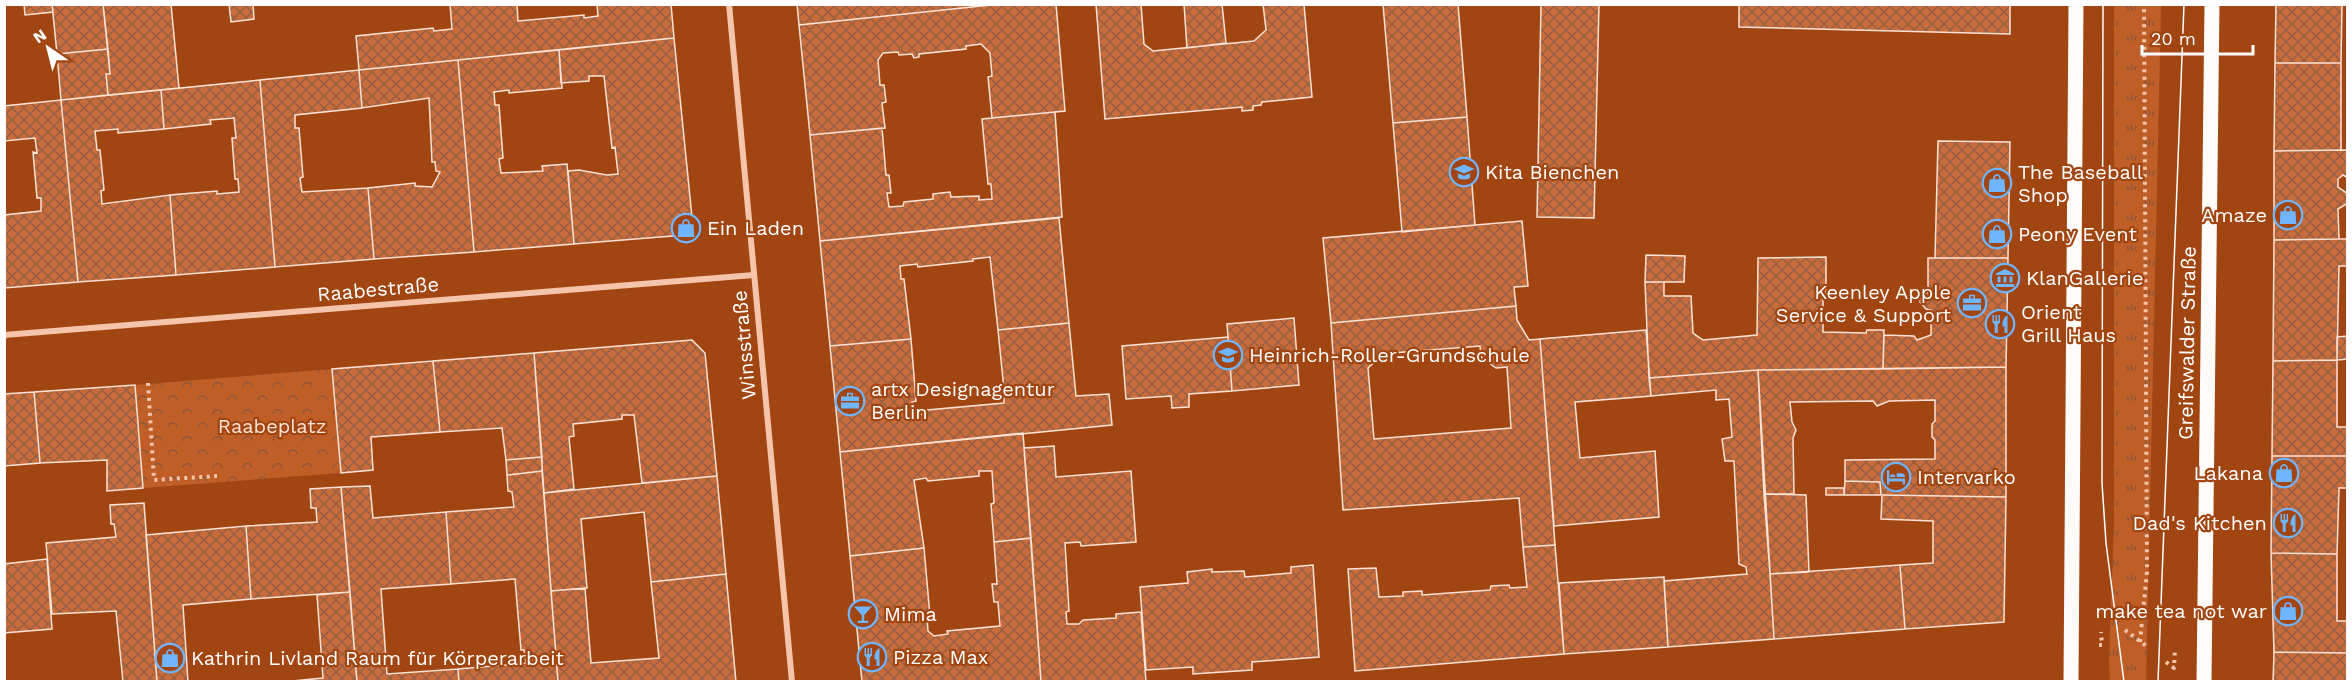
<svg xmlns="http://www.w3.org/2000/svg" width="2352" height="686" font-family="'Work Sans',sans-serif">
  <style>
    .grass { fill: url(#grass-tufts) }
    .park { fill: url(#park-crowns) }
    .building { fill: url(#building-cross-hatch); stroke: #fee2d4; stroke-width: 1.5; fill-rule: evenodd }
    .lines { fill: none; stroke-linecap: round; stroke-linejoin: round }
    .path { stroke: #f5c4ab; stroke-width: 4; stroke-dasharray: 3 4.5; stroke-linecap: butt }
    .street { stroke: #f5c4ab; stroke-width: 6 }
    .primary { stroke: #fffbf9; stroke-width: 15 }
    .tram { stroke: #fff; stroke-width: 1.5 }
    .labels { text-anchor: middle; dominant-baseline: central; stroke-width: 4.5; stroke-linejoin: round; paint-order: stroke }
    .poi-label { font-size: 20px; fill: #fff; stroke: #a14612; text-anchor: start }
    .street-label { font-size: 20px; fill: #fff; stroke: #a14612 }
    .park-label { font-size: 20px; fill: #fee2d4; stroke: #a14612 }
  </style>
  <defs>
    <pattern id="grass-tufts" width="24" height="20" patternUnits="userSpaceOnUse" patternTransform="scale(1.5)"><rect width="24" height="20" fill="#c05e28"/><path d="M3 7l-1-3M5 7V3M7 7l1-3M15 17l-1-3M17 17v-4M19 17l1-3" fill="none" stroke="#8c5638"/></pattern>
    <pattern id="park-crowns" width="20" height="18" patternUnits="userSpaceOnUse" patternTransform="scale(1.5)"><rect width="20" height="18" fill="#c05e28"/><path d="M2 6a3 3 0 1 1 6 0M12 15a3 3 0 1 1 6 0" fill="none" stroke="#8c5638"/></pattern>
    <pattern id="building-cross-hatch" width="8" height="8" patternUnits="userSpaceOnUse" patternTransform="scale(1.5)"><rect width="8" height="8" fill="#c86c3b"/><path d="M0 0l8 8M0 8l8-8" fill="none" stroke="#965f42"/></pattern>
  </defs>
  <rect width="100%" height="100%" fill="#a14612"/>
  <path class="grass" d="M 2114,5 L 2161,5 L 2146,682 L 2110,681 L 2109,661 L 2114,525 Z"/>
  <path class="park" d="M 332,369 L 341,473 L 143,488 L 135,385 Z"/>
  <path class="building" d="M 24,4 L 52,4 L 53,12 L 25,15 Z
    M 52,4 L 103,4 L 108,49 L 57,54 Z
    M 103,4 L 171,4 L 179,88 L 108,95 L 106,74 L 110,74 Z
    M 229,4 L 253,4 L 254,19 L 231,22 Z
    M 450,4 L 517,4 L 518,21 L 584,15 L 584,18 L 598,16 L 597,4 L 671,4 L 674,38 L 359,70 L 356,36 L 433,28 L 434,31 L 452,29 Z
    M 797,4 L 1001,4 L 799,25 Z
    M 1001,4 L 1056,4 L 1065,111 L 992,118 L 988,77 L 992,76 L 990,53 L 981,44 L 966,46 L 966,49 L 919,54 L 919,57 L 914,58 L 912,54 L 899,55 L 898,52 L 883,53 L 878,60 L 880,85 L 884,85 L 886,102 L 882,103 L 885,128 L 810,135 L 799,25 Z
    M 1096,4 L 1141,4 L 1144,44 L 1153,51 L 1254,41 L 1266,30 L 1263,4 L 1304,4 L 1312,97 L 1262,102 L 1261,105 L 1253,106 L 1253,110 L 1242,111 L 1242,107 L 1105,119 Z
    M 1184,4 L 1222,4 L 1226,43 L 1187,48 Z
    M 1383,4 L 1458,4 L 1467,117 L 1393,123 Z
    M 1541,4 L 1599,4 L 1594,218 L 1537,217 Z
    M 1739,4 L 2010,4 L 2010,34 L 1739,27 Z
    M 2276,4 L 2342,4 L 2341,63 L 2275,63 Z
    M 674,38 L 693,227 L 685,235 L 574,244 L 568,171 L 579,170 L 607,175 L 618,174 L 615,147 L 612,148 L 604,76 L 589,76 L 589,81 L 561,83 L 559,50 Z
    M 108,49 L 110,74 L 106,74 L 108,95 L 61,100 L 57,54 Z
    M 559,50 L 562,88 L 509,93 L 509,90 L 494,92 L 495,105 L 499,105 L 503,158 L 499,159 L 501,173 L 543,171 L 542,166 L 567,164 L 574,244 L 474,252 L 458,60 Z
    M 458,60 L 474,252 L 374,259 L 368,188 L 415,183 L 415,186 L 432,187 L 440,172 L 436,171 L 435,162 L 432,162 L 429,98 L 362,108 L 359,70 Z
    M 2275,63 L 2341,63 L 2341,150 L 2274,151 Z
    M 359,70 L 362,108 L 295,115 L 295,128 L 299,128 L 303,177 L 300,178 L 302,192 L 368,188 L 374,259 L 275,267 L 260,80 Z
    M 260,80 L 275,267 L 176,275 L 170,195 L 217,191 L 217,194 L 239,192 L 238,179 L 235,179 L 232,138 L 236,138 L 234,118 L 210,120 L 211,124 L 164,129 L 161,90 Z
    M 161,90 L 164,129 L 118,133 L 118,129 L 95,131 L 97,150 L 100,150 L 104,190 L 101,191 L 102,204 L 170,195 L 176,275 L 78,282 L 61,100 Z
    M 61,100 L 78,282 L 4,288 L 4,215 L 41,211 L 41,198 L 37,198 L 33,152 L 37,153 L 35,138 L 4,141 L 4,106 Z
    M 1055,112 L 1062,217 L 820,241 L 810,135 L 882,128 L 886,175 L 889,175 L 891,193 L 887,193 L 889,207 L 903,206 L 904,202 L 933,199 L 933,194 L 950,192 L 951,197 L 979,196 L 979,200 L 992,199 L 991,184 L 988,184 L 982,119 Z
    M 1467,117 L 1475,225 L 1402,232 L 1393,123 Z
    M 1938,141 L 2010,142 L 2008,258 L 1935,258 Z
    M 2348,150 L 2348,178 L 2343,175 L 2338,179 L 2338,187 L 2348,194 L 2348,203 L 2338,209 L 2339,239 L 2274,240 L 2274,151 Z
    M 1059,218 L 1069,323 L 998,330 L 990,257 L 973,259 L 973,261 L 918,267 L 917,264 L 900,266 L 901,279 L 904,279 L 911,339 L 830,346 L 820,241 Z
    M 1522,221 L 1528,286 L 1514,287 L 1516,306 L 1331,323 L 1323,238 Z
    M 2339,239 L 2348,239 L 2348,266 L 2339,266 L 2337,360 L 2273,361 L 2274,240 Z
    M 1646,255 L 1685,256 L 1684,282 L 1645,282 Z
    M 1826,257 L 1826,297 L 1823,298 L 1823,332 L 1866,333 L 1867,330 L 1884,330 L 1883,369 L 1758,370 L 1649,378 L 1645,282 L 1664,282 L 1664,296 L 1691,296 L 1693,333 L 1703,340 L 1757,335 L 1758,258 Z
    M 1928,258 L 2008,258 L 2006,367 L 1883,369 L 1884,335 L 1914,336 L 1917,340 L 1931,335 L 1931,310 L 1926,309 L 1920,302 L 1921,297 L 1928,292 Z
    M 1516,306 L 1517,320 L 1529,340 L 1540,339 L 1555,545 L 1523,547 L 1519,498 L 1343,510 L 1331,323 ZM 1480,346 L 1481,357 L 1496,368 L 1507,367 L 1511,428 L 1374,439 L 1368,368 L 1380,357 L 1380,354 Z
    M 1294,318 L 1299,385 L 1232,391 L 1227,324 Z
    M 1069,323 L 1076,396 L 1109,394 L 1112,425 L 840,452 L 830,346 L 911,339 L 916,401 L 912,402 L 913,415 L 926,414 L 927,410 L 1004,403 L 1004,398 L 1001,397 L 1001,391 L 1004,390 L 998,330 Z
    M 1646,330 L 1651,396 L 1575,402 L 1580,458 L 1655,451 L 1659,517 L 1554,526 L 1540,339 Z
    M 2348,336 L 2348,359 L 2337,360 L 2337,337 Z
    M 1228,337 L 1232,391 L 1189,394 L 1189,407 L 1172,408 L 1171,396 L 1126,399 L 1122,346 Z
    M 692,340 L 705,353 L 717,476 L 642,483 L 634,415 L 622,415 L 622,419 L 573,424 L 574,436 L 569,437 L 574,489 L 544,493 L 534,353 Z
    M 534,353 L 542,457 L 506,460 L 502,428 L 440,432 L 433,361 Z
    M 2337,360 L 2337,427 L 2348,427 L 2348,456 L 2272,456 L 2273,361 Z
    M 433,361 L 440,432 L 371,437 L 373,470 L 341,473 L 332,369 Z
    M 2006,367 L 2006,497 L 1881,495 L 1880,482 L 1845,481 L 1845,460 L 1935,459 L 1935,440 L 1932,437 L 1932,424 L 1935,421 L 1935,400 L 1889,401 L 1877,406 L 1873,401 L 1790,402 L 1792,422 L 1796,430 L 1793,438 L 1794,494 L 1764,494 L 1758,370 Z
    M 1758,370 L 1774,639 L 1668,647 L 1664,581 L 1747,574 L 1746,567 L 1739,564 L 1734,461 L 1725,461 L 1722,439 L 1732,437 L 1729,399 L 1716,400 L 1716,390 L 1651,396 L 1649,378 Z
    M 135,385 L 143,488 L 107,491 L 107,460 L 40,463 L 34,392 Z
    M 34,392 L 40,463 L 4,466 L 4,394 Z
    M 1023,433 L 1031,538 L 994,542 L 991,504 L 994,503 L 992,471 L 979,471 L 979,476 L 928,481 L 926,478 L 914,480 L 924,548 L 850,556 L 840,452 Z
    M 1054,446 L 1056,477 L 1131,471 L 1136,542 L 1081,546 L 1080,542 L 1065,543 L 1069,611 L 1066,612 L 1067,624 L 1079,624 L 1083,620 L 1116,618 L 1116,614 L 1141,612 L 1146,682 L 1041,682 L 1024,448 Z
    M 2272,456 L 2348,456 L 2348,488 L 2339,488 L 2337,554 L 2271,553 Z
    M 542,457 L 542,471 L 507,475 L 506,460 Z
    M 542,471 L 558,682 L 459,682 L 458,669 L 526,663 L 524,650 L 521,650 L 515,579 L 451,584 L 446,512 L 514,507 L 512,492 L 508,491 L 507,475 Z
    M 717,476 L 726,574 L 651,582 L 644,512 L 581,519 L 587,588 L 551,591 L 544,493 Z
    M 1845,481 L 1880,482 L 1881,495 L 1844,495 Z
    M 370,486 L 373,518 L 446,512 L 451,584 L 381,589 L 387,674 L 458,669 L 459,682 L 357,682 L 341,487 Z
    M 341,487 L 350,592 L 251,599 L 246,526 L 317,522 L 316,508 L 311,508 L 310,489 Z
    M 1826,488 L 1844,488 L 1844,495 L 1826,495 Z
    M 1764,494 L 1806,495 L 1809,572 L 1770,574 Z
    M 1882,495 L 2006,497 L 2004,622 L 1905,629 L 1900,565 L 1933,563 L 1933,521 L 1881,519 Z
    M 144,503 L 157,682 L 123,682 L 116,611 L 52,614 L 46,543 L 116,537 L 114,524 L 111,524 L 110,505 Z
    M 246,526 L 251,599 L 183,605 L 188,682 L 157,682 L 146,535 Z
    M 1031,538 L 1041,682 L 862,682 L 850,556 L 924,548 L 930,616 L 927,617 L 928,631 L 934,636 L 948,634 L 947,631 L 1000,626 L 998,602 L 994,602 L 992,584 L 997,584 L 994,542 Z
    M 1555,545 L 1564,654 L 1355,671 L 1348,569 L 1376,568 L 1379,597 L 1403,596 L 1403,592 L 1422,591 L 1422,595 L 1490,590 L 1491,586 L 1509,585 L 1510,588 L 1527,587 L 1523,547 Z
    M 2271,553 L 2337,554 L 2337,621 L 2348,621 L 2348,653 L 2274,652 Z
    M 47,559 L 52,629 L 4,633 L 4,564 Z
    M 1313,565 L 1319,657 L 1252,662 L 1252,670 L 1193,674 L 1193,667 L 1146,670 L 1140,587 L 1188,583 L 1187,572 L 1212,569 L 1212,572 L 1244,571 L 1245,577 L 1291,573 L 1291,567 Z
    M 1900,565 L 1905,629 L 1774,639 L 1770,574 Z
    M 726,574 L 736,682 L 558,682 L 551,591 L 585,588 L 591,663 L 659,658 L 651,582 Z
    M 1664,577 L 1668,647 L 1564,654 L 1559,583 Z
    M 350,592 L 357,682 L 282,682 L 323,678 L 317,595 Z
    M 2274,652 L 2348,653 L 2348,682 L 2273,682 Z"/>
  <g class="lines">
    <path class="path" d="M 148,383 L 154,480 L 217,476
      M 2099,609 L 2105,614
      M 2125,630 L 2149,648
      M 2140,642 L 2147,572 L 2144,4
      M 2099,645 L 2102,645 L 2101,632
      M 2166,662 L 2174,668 L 2175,649"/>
    <path class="street" d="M 729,4 L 792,682
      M 4,335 L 754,275"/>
    <path class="primary" d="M 2071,682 L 2076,4
      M 2204,682 L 2212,4"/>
    <path class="tram" d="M 2103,4 L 2102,483 L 2106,543 L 2124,682
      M 2158,682 L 2184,4"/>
  </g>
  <defs>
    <g id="school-ring" transform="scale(1.5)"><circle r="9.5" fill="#a14612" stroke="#6fb5ff" stroke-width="1.5"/><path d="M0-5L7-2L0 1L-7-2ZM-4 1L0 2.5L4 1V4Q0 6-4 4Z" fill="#6fb5ff"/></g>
    <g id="shop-ring" transform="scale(1.5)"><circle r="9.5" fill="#a14612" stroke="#6fb5ff" stroke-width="1.5"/><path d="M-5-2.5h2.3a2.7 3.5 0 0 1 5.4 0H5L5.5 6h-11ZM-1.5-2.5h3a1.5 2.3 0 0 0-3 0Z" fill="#6fb5ff"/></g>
    <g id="museum-ring" transform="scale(1.5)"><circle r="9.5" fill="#a14612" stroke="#6fb5ff" stroke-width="1.5"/><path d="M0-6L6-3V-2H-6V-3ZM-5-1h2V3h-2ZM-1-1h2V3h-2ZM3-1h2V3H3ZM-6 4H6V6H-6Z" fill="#6fb5ff"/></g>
    <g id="office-ring" transform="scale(1.5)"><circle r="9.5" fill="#a14612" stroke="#6fb5ff" stroke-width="1.5"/><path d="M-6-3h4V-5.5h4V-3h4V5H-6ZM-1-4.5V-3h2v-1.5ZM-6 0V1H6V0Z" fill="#6fb5ff"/></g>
    <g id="restaurant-ring" transform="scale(1.5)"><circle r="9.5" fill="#a14612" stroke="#6fb5ff" stroke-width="1.5"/><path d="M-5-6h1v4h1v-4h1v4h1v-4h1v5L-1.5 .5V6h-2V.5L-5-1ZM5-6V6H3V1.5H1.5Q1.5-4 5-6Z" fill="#6fb5ff"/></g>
    <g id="hotel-ring" transform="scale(1.5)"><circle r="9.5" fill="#a14612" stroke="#6fb5ff" stroke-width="1.5"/><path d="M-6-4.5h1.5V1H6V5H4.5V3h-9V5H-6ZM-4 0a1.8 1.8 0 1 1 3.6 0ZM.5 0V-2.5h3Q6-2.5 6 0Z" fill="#6fb5ff"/></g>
    <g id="bar-ring" transform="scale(1.5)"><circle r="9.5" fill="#a14612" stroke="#6fb5ff" stroke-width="1.5"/><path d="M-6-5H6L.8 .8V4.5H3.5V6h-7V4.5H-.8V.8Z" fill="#6fb5ff"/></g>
  </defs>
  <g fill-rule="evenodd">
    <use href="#school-ring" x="1464" y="172"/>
    <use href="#shop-ring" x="1997" y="183"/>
    <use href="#shop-ring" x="2288" y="215"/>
    <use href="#shop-ring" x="686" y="228"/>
    <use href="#shop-ring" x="1997" y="234"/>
    <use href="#museum-ring" x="2005" y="278"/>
    <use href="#office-ring" x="1972" y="303"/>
    <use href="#restaurant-ring" x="2000" y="324"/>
    <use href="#school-ring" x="1228" y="355"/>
    <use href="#office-ring" x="850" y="401"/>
    <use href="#shop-ring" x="2284" y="473"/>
    <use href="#hotel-ring" x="1896" y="477"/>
    <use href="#restaurant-ring" x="2288" y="523"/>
    <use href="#shop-ring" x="2288" y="611"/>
    <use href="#bar-ring" x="863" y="614"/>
    <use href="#restaurant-ring" x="872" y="657"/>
    <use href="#shop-ring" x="170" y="658"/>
  </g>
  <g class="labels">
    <g class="poi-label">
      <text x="1485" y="172">Kita Bienchen</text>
      <text x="2018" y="172">The Baseball<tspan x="2018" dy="23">Shop</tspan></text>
      <text x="2267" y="215" text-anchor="end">Amaze</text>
      <text x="707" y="228">Ein Laden</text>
      <text x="2018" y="234">Peony Event</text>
      <text x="2026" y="278">KlanGallerie</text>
      <text x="1951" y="292" text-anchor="end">Keenley Apple<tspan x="1951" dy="23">Service &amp; Support</tspan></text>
      <text x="2021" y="312">Orient<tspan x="2021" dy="23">Grill Haus</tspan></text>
      <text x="1249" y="355">Heinrich-Roller-Grundschule</text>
      <text x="871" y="389">artx Designagentur<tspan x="871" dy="23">Berlin</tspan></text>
      <text x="2263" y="473" text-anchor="end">Lakana</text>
      <text x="1917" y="477">Intervarko</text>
      <text x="2267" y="523" text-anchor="end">Dad's Kitchen</text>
      <text x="2267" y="611" text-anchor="end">make tea not war</text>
      <text x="884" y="614">Mima</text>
      <text x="893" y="657">Pizza Max</text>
      <text x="191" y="658">Kathrin Livland Raum für Körperarbeit</text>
    </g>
    <g class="street-label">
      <text transform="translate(378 289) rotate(-5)">Raabestraße</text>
      <text transform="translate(2187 343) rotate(-89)">Greifswalder Straße</text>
      <text transform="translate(744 345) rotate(-95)">Winsstraße</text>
    </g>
    <g class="park-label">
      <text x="272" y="426">Raabeplatz</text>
    </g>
  </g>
  <rect width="2352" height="686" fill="none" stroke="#ffffff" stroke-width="12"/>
  <g transform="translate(48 48) rotate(325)" stroke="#a14612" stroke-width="4.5" paint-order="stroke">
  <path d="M0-4.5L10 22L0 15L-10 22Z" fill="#ffffff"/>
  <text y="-9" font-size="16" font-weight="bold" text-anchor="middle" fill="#ffffff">N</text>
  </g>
  <path d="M2142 45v9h111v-9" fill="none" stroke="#ffffff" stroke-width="3"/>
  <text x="2151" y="45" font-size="18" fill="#ffffff" stroke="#a14612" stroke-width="4.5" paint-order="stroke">20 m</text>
</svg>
